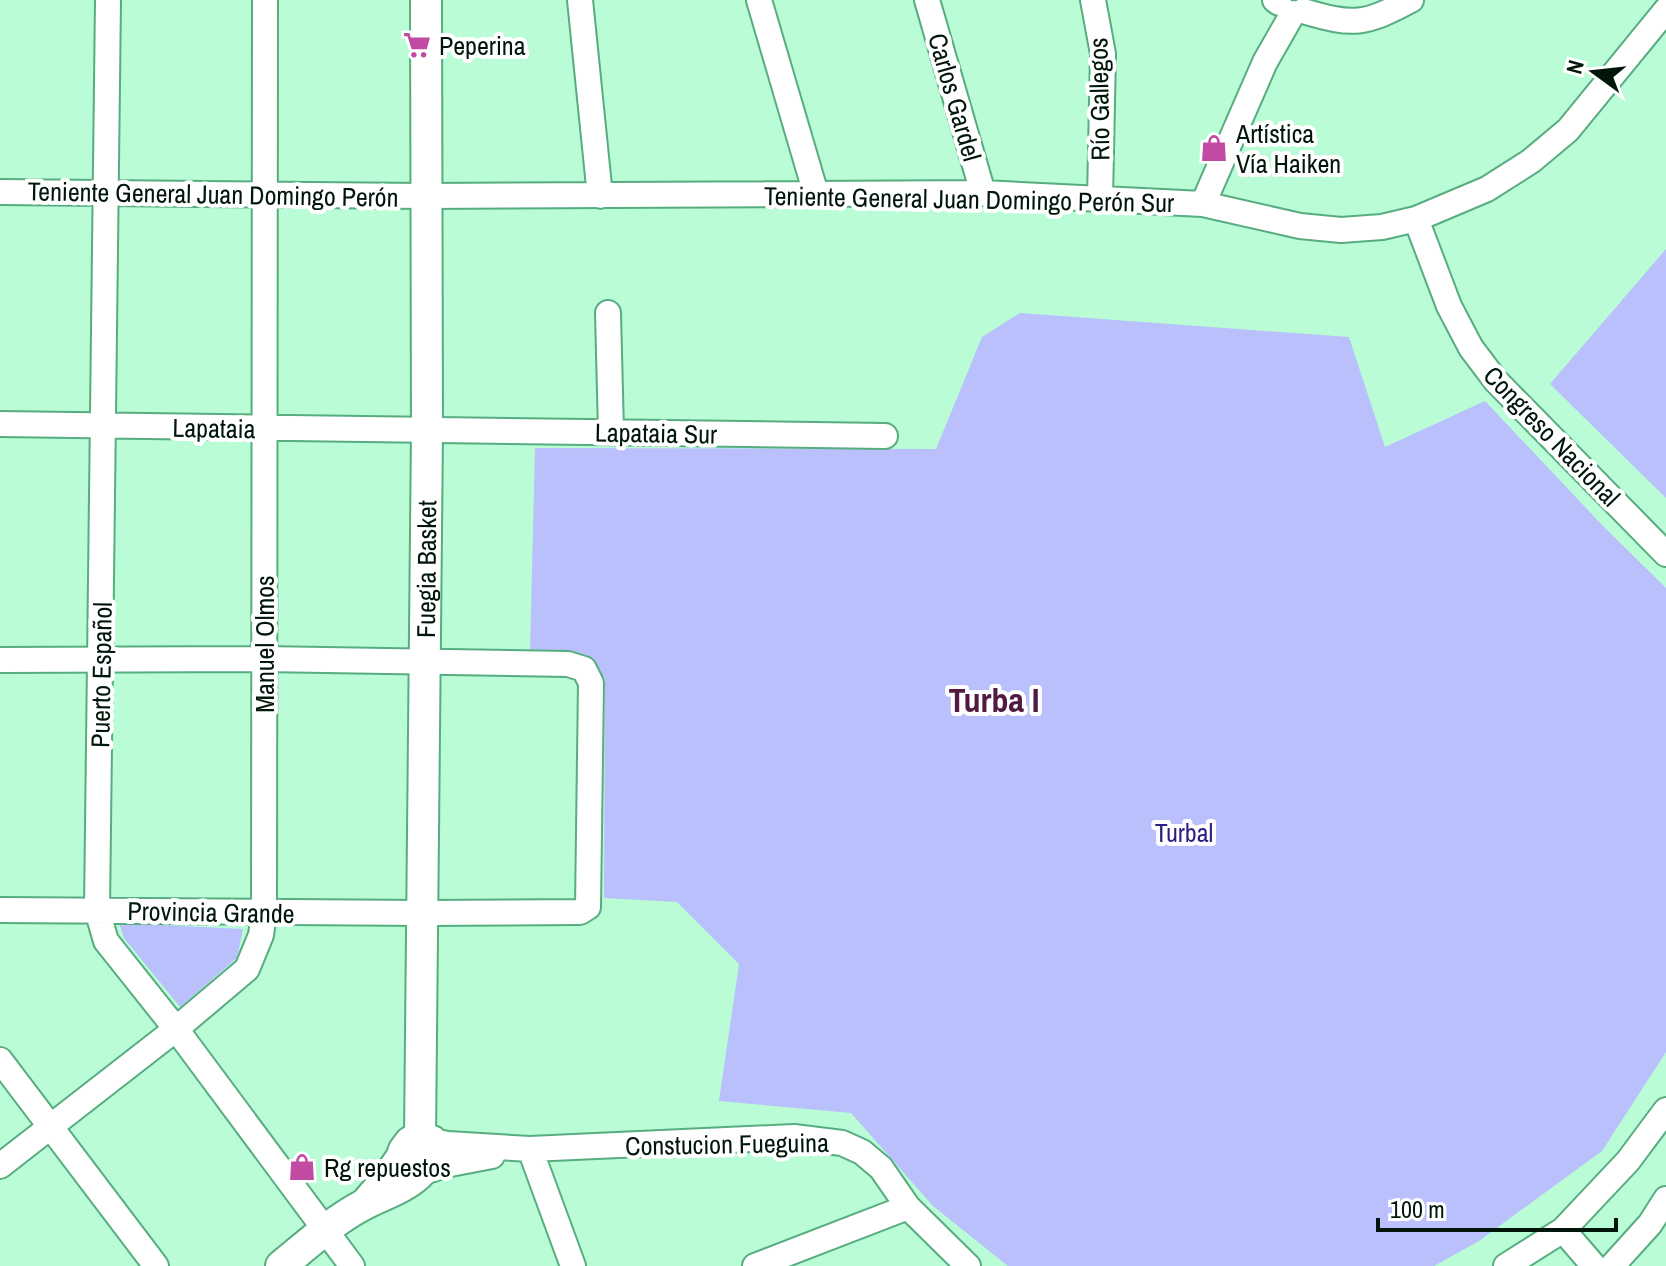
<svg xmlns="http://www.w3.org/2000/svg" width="1666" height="1266" font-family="'Archivo Narrow',sans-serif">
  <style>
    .green { fill: #b9c0fb }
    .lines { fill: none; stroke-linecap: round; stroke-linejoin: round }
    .minor-casing { stroke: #57ac80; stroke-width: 28 }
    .major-casing { stroke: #57ac80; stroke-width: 34 }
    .minor { stroke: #fff; stroke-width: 24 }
    .major { stroke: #fff; stroke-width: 30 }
    .labels { text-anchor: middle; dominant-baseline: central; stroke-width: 8; stroke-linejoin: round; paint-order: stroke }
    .poi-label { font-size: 26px; fill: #00160a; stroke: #fff; text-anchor: start }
    .street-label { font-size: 26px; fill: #00160a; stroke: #fff }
    .park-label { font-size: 26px; fill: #2c1f82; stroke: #fff }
    .district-label { font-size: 34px; font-weight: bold; fill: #521a43; stroke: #fff }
  </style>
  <rect width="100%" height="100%" fill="#b9fcd6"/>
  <path class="green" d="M 1666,249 L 1666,498 L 1550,384 Z
    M 1020,313 L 1349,337 L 1385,447 L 1485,401 L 1602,525 L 1666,588 L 1666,1052 L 1602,1151 L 1479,1241 L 1434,1266 L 1008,1266 L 933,1206 L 851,1113 L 719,1101 L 739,964 L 677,902 L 604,898 L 605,678 L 584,657 L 530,653 L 535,448 L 936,449 L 982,337 Z
    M 119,923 L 243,929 L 237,958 L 180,1007 L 124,938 Z"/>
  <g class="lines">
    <g class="minor-casing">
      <path id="minor" d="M 108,0 L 97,910 L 106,941 L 176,1029 L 352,1266
        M 580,0 L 600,196
        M 759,0 L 816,194
        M 927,0 L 983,193
        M 1093,0 L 1103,54 L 1100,199
        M 1275,0 L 1279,3
        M 1303,11 C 1354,26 1364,25 1411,0
        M 0,192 L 425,196 L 983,193 L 1203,204 L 1300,226 L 1341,230 L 1382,227 L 1416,219 L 1487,189 L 1531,161 L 1568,130 L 1666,10
        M 1203,204 L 1265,62 L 1293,13
        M 1416,219 L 1449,306 L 1471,348 L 1496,381 L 1666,554
        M 608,313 L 611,432
        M 0,424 L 885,436
        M 0,660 L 263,659 L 568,664 L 584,669 L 591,683 L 588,907 L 580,912 L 423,913 L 0,910
        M 0,1060 L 156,1266
        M 432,1141 L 448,1144 L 530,1149 L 794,1137 L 842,1143 L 862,1152 L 881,1168 L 908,1207 L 968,1266
        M 530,1149 L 573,1266
        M 0,1166 L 176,1029 L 247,969 L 261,935 L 264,913 L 265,0
        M 421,1173 L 445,1165 L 492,1156
        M 1563,1230 L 1594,1266
        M 755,1266 L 908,1207
        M 1506,1266 L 1563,1230 L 1628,1161 L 1666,1110
        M 1612,1266 L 1650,1224 L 1666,1199"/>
    </g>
    <g class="major-casing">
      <g id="major">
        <path id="s1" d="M 420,1137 L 427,430 L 426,0"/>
        <path d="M 281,1266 C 308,1244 334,1220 365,1204 C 384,1194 403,1189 419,1174 C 428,1165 433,1154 432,1141 L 420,1137 L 410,1142 L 404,1150 L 401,1158 L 385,1181 L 365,1204"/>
      </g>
    </g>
    <use href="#minor" class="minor"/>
    <use href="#major" class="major"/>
  </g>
  <defs>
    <g id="supermarket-bare" transform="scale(2.16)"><path d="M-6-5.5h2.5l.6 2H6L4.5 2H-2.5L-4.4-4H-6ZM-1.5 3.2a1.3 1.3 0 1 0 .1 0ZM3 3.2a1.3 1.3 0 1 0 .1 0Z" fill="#c14ba2" stroke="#fff" stroke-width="2.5" paint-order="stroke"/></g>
    <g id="shop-bare" transform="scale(2.16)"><path d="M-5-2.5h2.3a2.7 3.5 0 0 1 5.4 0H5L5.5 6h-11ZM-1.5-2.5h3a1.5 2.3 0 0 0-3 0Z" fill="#c14ba2" stroke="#fff" stroke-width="2.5" paint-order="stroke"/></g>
  </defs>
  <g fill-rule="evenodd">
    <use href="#supermarket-bare" x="417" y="45"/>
    <use href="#shop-bare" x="1214" y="148"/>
    <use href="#shop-bare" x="302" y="1167"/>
  </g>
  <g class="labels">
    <g class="poi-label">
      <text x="439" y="45">Peperina</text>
      <text x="1236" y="133">Artística<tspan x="1236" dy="30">Vía Haiken</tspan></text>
      <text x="324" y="1167">Rg repuestos</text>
    </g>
    <g class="street-label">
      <text transform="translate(955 97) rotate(74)">Carlos Gardel</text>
      <text transform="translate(1099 99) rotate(-91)">Río Gallegos</text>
      <text transform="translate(213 194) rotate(1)">Teniente General Juan Domingo Perón</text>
      <text transform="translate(969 199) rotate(1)">Teniente General Juan Domingo Perón Sur</text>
      <text transform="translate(214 428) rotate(1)">Lapataia</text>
      <text transform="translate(656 433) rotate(1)">Lapataia Sur</text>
      <text transform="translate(1552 436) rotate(46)">Congreso Nacional</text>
      <text stroke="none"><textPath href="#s1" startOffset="568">Fuegia Basket</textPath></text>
      <text transform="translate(264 644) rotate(-90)">Manuel Olmos</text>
      <text transform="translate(101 675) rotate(-89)">Puerto Español</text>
      <text transform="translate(211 912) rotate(1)">Provincia Grande</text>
      <text transform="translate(727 1144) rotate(-1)">Constucion Fueguina</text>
    </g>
    <g class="park-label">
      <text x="1184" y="832">Turbal</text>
    </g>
    <g class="district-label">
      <text x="994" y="700">Turba I</text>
    </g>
  </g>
  <g transform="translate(1594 72) rotate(285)" stroke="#ffffff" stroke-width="6" paint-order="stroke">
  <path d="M0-6L14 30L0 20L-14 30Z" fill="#00160a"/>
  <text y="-12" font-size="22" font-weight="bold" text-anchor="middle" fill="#00160a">N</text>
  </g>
  <path d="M1378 1218v12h238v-12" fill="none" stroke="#00160a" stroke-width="4"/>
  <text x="1390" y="1218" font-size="24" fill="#00160a" stroke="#ffffff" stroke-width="6" paint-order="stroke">100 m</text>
</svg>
